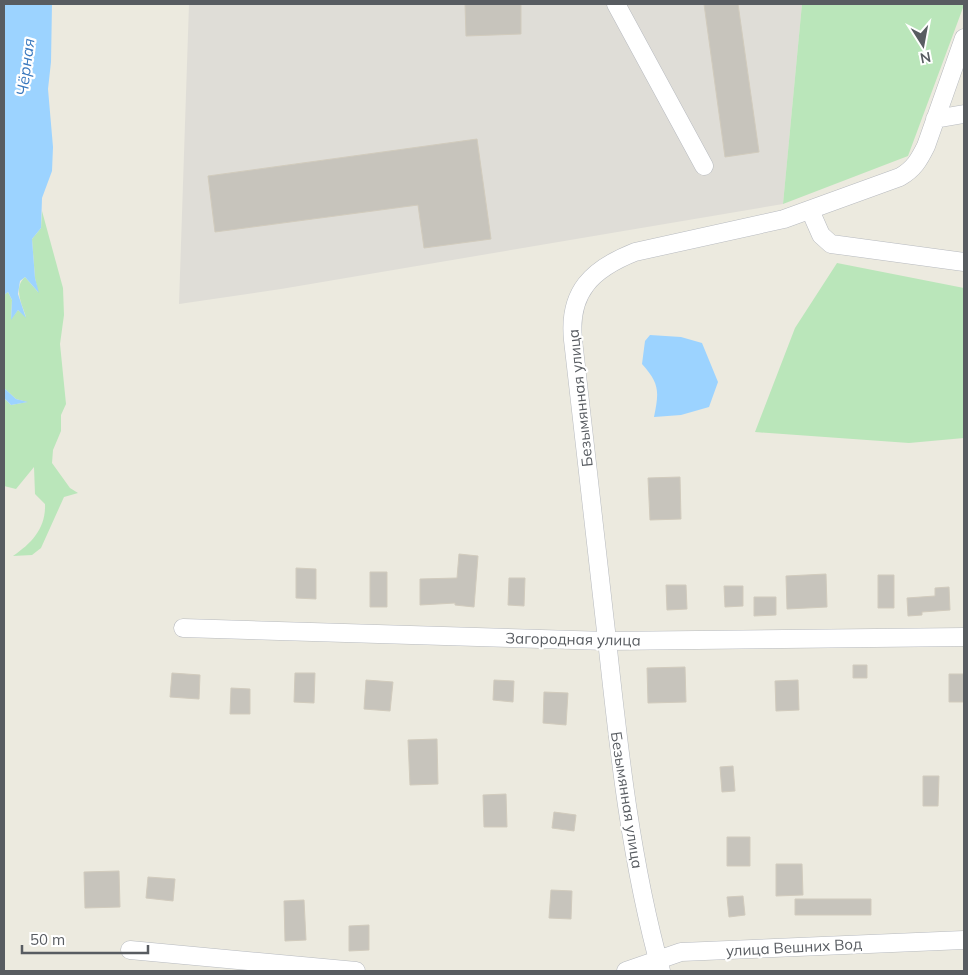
<svg xmlns="http://www.w3.org/2000/svg" width="968" height="975" font-family="Mulish,sans-serif">
  <style>
    .industrial { fill: #dfddd7 }
    .green { fill: #bae6ba }
    .water { fill: #9cd3ff }
    .building { fill: #c7c4bc; stroke: #d1cbbd }
    .lines { fill: none; stroke-linecap: round; stroke-linejoin: round }
    .minor-casing { stroke: #b7babf; stroke-width: 19 }
    .minor { stroke: #fff; stroke-width: 18 }
    .labels { text-anchor: middle; dominant-baseline: central; stroke-width: 4.5; stroke-linejoin: round; paint-order: stroke }
    .street-label { font-size: 15px; fill: #585c61; stroke: #fff }
    .water-label { font-size: 16px; font-style: italic; fill: #3978be; stroke: #fff }
  </style>
  <rect width="100%" height="100%" fill="#eceadf"/>
  <path class="industrial" d="M 189,4 L 802,4 L 783,204 L 281,289 L 179,304 Z"/>
  <path class="green" d="M 802,4 L 964,5 L 908,156 L 783,204 Z
    M 42,211 L 63,288 L 64,315 L 60,344 L 66,404 L 61,415 L 61,431 L 53,450 L 52,463 L 70,488 L 78,493 L 64,497 L 41,548 L 32,555 L 13,556 C 32,543 46,528 45,504 L 35,494 L 34,467 L 16,489 L 4,486 L 4,398 L 11,405 L 27,402 L 16,399 L 4,388 L 4,295 L 8,292 L 12,300 L 11,319 L 18,310 L 26,317 C 22,304 13,288 25,277 L 38,292 L 35,278 L 32,239 L 41,228 Z
    M 837,263 L 964,288 L 964,438 L 909,443 L 755,432 L 795,328 Z"/>
  <path class="water" d="M 4,4 L 52,4 L 51,62 L 48,89 L 53,147 L 52,171 L 42,198 L 41,228 L 32,239 L 35,278 L 39,293 L 25,277 L 20,281 L 18,294 L 26,318 L 18,310 L 11,320 L 12,300 L 8,292 L 4,295 Z
    M 650,335 L 681,337 L 702,343 L 718,382 L 709,407 L 681,415 L 654,417 C 659,392 660,384 642,364 L 645,341 Z
    M 4,388 L 16,399 L 28,402 L 11,405 L 4,398 Z"/>
  <path class="building" d="M 465,4 L 521,4 L 521,34 L 466,36 Z
    M 704,4 L 738,4 L 759,152 L 725,157 Z
    M 477,139 L 491,239 L 424,248 L 418,205 L 215,232 L 208,176 Z
    M 680,477 L 681,519 L 650,520 L 648,478 Z
    M 459,554 L 478,556 L 474,607 L 455,605 L 455,603 L 420,605 L 420,579 L 457,578 Z
    M 296,568 L 316,569 L 316,599 L 296,598 Z
    M 370,572 L 387,572 L 387,607 L 370,607 Z
    M 826,574 L 827,607 L 787,609 L 786,576 Z
    M 878,575 L 894,575 L 894,608 L 878,608 Z
    M 509,578 L 525,578 L 524,606 L 508,605 Z
    M 666,585 L 686,585 L 687,609 L 667,610 Z
    M 724,586 L 743,586 L 743,606 L 725,607 Z
    M 949,587 L 950,610 L 922,612 L 922,615 L 908,616 L 907,598 L 935,596 L 935,588 Z
    M 754,597 L 776,597 L 776,615 L 754,616 Z
    M 853,665 L 867,665 L 867,678 L 853,678 Z
    M 685,667 L 686,702 L 648,703 L 647,668 Z
    M 172,673 L 200,675 L 199,699 L 170,697 Z
    M 295,673 L 315,673 L 314,703 L 294,702 Z
    M 949,674 L 964,674 L 964,702 L 949,702 Z
    M 366,680 L 393,682 L 390,711 L 364,709 Z
    M 494,680 L 514,681 L 513,702 L 493,700 Z
    M 798,680 L 799,710 L 776,711 L 775,681 Z
    M 231,688 L 250,689 L 250,714 L 230,714 Z
    M 544,692 L 568,693 L 566,725 L 543,723 Z
    M 437,739 L 438,784 L 410,785 L 408,740 Z
    M 733,766 L 735,791 L 722,792 L 720,767 Z
    M 923,776 L 939,776 L 938,806 L 923,806 Z
    M 506,794 L 507,827 L 484,827 L 483,795 Z
    M 554,812 L 576,815 L 574,831 L 552,828 Z
    M 727,837 L 750,837 L 750,866 L 727,866 Z
    M 776,864 L 802,864 L 803,895 L 776,896 Z
    M 119,871 L 120,907 L 85,908 L 84,872 Z
    M 148,877 L 175,879 L 173,901 L 146,898 Z
    M 551,890 L 572,891 L 571,919 L 549,918 Z
    M 743,896 L 745,915 L 729,917 L 727,897 Z
    M 795,899 L 871,899 L 871,915 L 795,915 Z
    M 304,900 L 306,940 L 285,941 L 284,901 Z
    M 369,925 L 369,950 L 349,951 L 349,926 Z"/>
  <g class="lines">
    <g class="minor-casing">
      <path id="minor" d="M 616,4 L 704,166
        M 935,119 L 964,114
        M 810,210 L 821,235 L 831,244 L 964,262
        M 183,628 L 607,641 L 964,637
        M 130,950 L 356,971
        M 626,971 L 681,952 L 964,940
        M 661,971 C 631,863 619,752 607,640 C 596,540 584,440 573,340 C 568,292 592,269 635,252 L 784,219 L 900,177 C 914,169 919,160 926,146 L 964,38"/>
    </g>
    <use href="#minor" class="minor"/>
  </g>
  <g class="labels">
    <g class="street-label">
      <text transform="translate(580 398) rotate(-96)">Безымянная улица</text>
      <text transform="translate(573 639) rotate(1)">Загородная улица</text>
      <text transform="translate(627 800) rotate(81)">Безымянная улица</text>
      <text transform="translate(794 947) rotate(-3)">улица Вешних Вод</text>
    </g>
    <g class="water-label">
      <text transform="translate(25 67) rotate(-83)">Чёрная</text>
    </g>
  </g>
  <rect width="968" height="975" fill="none" stroke="#585c61" stroke-width="10"/>
  <g transform="translate(923 45) rotate(169)" stroke="#ffffff" stroke-width="4" paint-order="stroke">
  <path d="M0-4L9 19L0 12L-9 19Z" fill="#585c61"/>
  <text y="-8" font-size="14" font-weight="bold" text-anchor="middle" fill="#585c61">N</text>
  </g>
  <path d="M22 945v8h126v-8" fill="none" stroke="#585c61" stroke-width="2.5"/>
  <text x="30" y="945" font-size="15" fill="#585c61" stroke="#ffffff" stroke-width="4" paint-order="stroke">50 m</text>
</svg>
